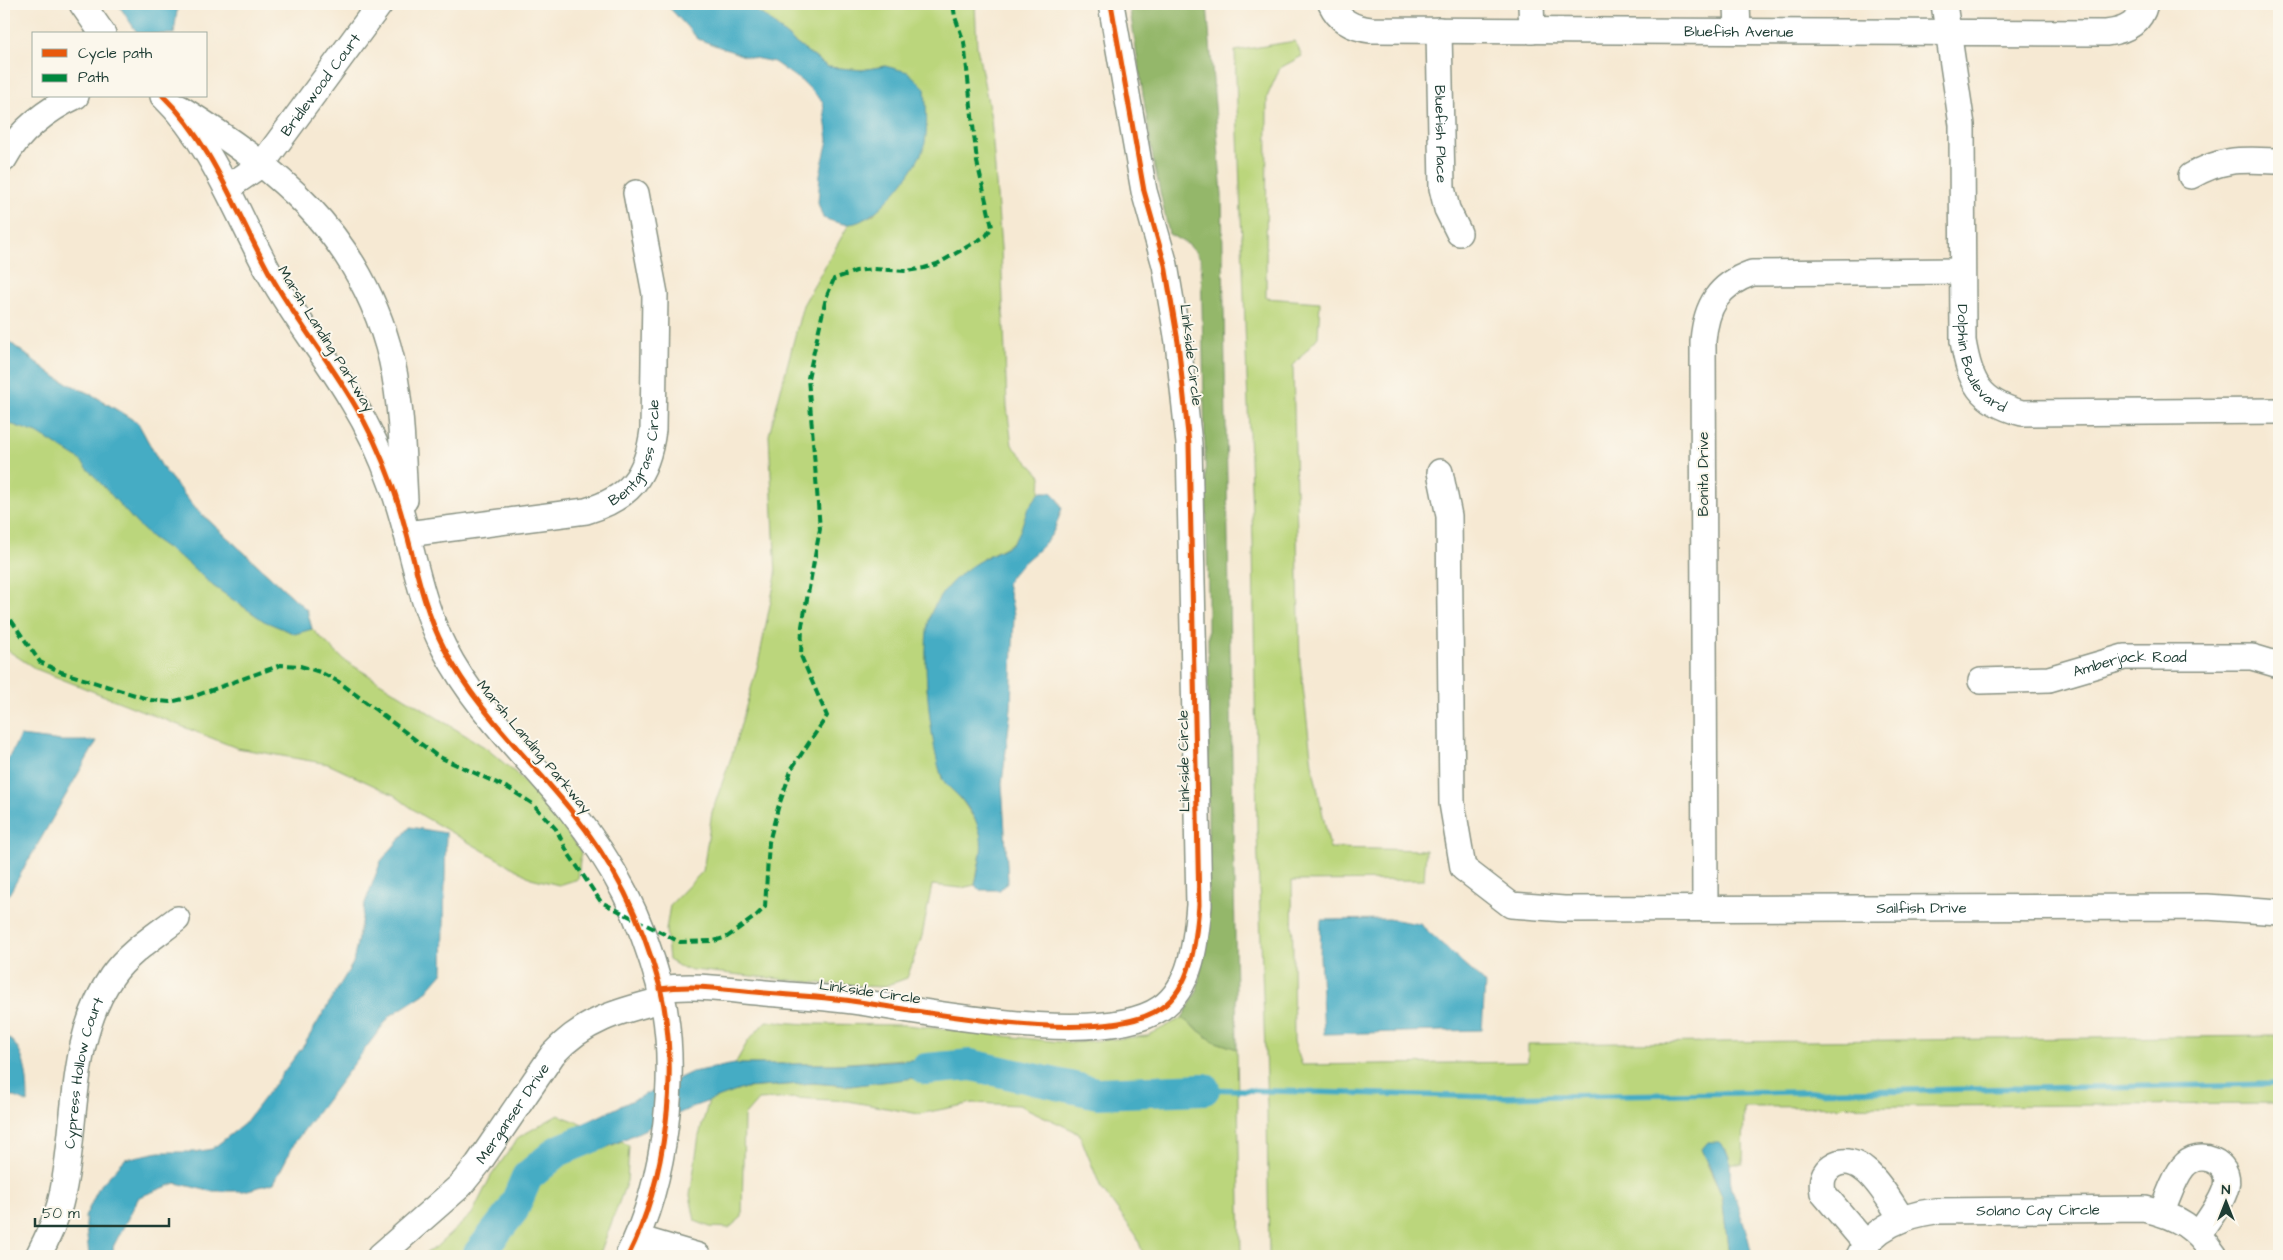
<svg xmlns="http://www.w3.org/2000/svg" width="2283" height="1260" font-family="'Architects Daughter',sans-serif">
  <style>
    .green { fill: #bbd67b; stroke: #6d8a58 }
    .forest { fill: #94b76b; stroke: #5a7a50 }
    .water { fill: #44acc4; stroke: #32747c }
    .lines { fill: none; stroke-linecap: round; stroke-linejoin: round }
    .stream { stroke: #44acc4; stroke-width: 5.5 }
    .river { stroke: #44acc4; stroke-width: 32 }
    .minor-casing { stroke: #8a9384; stroke-width: 28 }
    .minor { stroke: #fff; stroke-width: 25 }
    .quiet { stroke: #00873e; stroke-width: 4; stroke-dasharray: 8 4; stroke-linecap: butt }
    .cycleway-casing { stroke: #fbf7ec; stroke-width: 8 }
    .cycleway { stroke: #e8590c; stroke-width: 5 }
    .labels { text-anchor: middle; dominant-baseline: central; stroke-width: 4; stroke-linejoin: round; paint-order: stroke }
    .street-label { font-size: 15px; fill: #1f3d34; stroke: #fbf7ec }
  </style>
  <rect width="100%" height="100%" fill="#fbf7ec"/>
  <filter id="ink" filterUnits="userSpaceOnUse"><feTurbulence type="fractalNoise" baseFrequency=".02" numOctaves="2"/><feDisplacementMap in="SourceGraphic" scale="10" xChannelSelector="R" yChannelSelector="G"/><feConvolveMatrix kernelMatrix="1 2 1 2 8 2 1 2 1" color-interpolation-filters="sRGB"/></filter>
  <filter id="wash" filterUnits="userSpaceOnUse"><feTurbulence type="fractalNoise" baseFrequency=".0096" numOctaves="4" result="noise"/><feDisplacementMap in="SourceGraphic" scale="20" xChannelSelector="R" yChannelSelector="G"/><feGaussianBlur stdDeviation="1.12" result="paint"/><feColorMatrix in="noise" values="0 0 0 0 0 0 0 0 0 0 0 0 0 0 0 0 0 1.4 0 .05"/><feComposite in="paint" operator="in"/></filter>
  <g filter="url(#wash)">
    <rect width="100%" height="100%" fill="#f6e9d3"/>
    <path class="green" d="M 744,4 L 975,4 L 977,47 L 991,118 L 1001,248 L 1007,407 L 1012,445 L 1041,476 L 1040,492 L 1027,511 L 1021,531 L 1011,544 L 982,559 L 930,616 L 926,651 L 927,689 L 936,754 L 942,779 L 962,800 L 977,823 L 983,842 L 975,885 L 961,888 L 932,885 L 922,936 L 907,978 L 882,987 L 827,984 L 684,969 L 669,960 L 666,930 L 670,905 L 703,871 L 712,812 L 733,752 L 758,664 L 776,575 L 769,435 L 803,305 L 849,224 L 873,215 L 923,149 L 885,66 L 862,70 L 828,67 L 794,42 L 766,17 Z
      M 1295,41 L 1302,56 L 1280,68 L 1267,97 L 1266,298 L 1320,302 L 1318,337 L 1293,366 L 1300,661 L 1312,764 L 1330,848 L 1426,850 L 1424,880 L 1292,881 L 1294,1042 L 1302,1065 L 1528,1062 L 1528,1044 L 2279,1036 L 2279,1104 L 1744,1107 L 1743,1164 L 1731,1164 L 1726,1149 L 1707,1164 L 1722,1196 L 1729,1256 L 1269,1256 L 1267,1106 L 1257,830 L 1253,541 L 1235,51 Z
      M 4,338 L 57,378 L 96,397 L 138,423 L 162,467 L 194,507 L 307,610 L 312,629 L 344,660 L 486,748 L 518,775 L 548,807 L 581,852 L 578,879 L 559,885 L 531,878 L 421,815 L 394,795 L 328,764 L 237,748 L 36,669 L 4,648 Z
      M 1182,1018 L 1213,1041 L 1237,1049 L 1241,1256 L 1144,1256 L 1136,1235 L 1101,1188 L 1079,1133 L 1019,1105 L 973,1103 L 919,1114 L 848,1101 L 795,1098 L 758,1100 L 744,1116 L 742,1217 L 729,1228 L 710,1227 L 695,1221 L 690,1195 L 699,1136 L 709,1100 L 745,1088 L 813,1083 L 850,1086 L 893,1079 L 902,1059 L 836,1064 L 735,1064 L 748,1041 L 766,1021 L 807,1024 L 906,1025 L 1069,1043 L 1147,1036 Z
      M 558,1115 L 583,1124 L 567,1137 L 601,1150 L 622,1141 L 629,1146 L 627,1181 L 599,1256 L 420,1256 L 435,1248 L 472,1214 L 491,1176 L 519,1137 Z"/>
    <path class="forest" d="M 1129,4 L 1207,4 L 1222,195 L 1237,1049 L 1213,1041 L 1182,1018 L 1197,991 L 1208,923 L 1208,593 L 1201,259 L 1189,245 L 1169,234 L 1153,159 Z"/>
    <path class="water" d="M 118,4 L 178,4 L 174,34 L 138,34 Z
      M 666,4 L 744,4 L 766,17 L 794,42 L 828,67 L 862,70 L 885,66 L 908,72 L 925,88 C 926,105 929,134 923,150 C 913,173 876,223 849,224 C 841,225 830,220 823,218 L 818,203 L 820,174 L 828,140 L 823,102 L 804,83 L 774,62 L 744,56 L 698,39 Z
      M 4,338 L 57,378 L 96,397 L 138,423 L 162,467 L 194,507 L 307,610 L 312,629 L 295,634 L 264,621 L 213,586 L 188,563 L 151,537 L 137,524 L 79,459 L 37,433 L 4,422 Z
      M 1040,492 L 1051,492 L 1058,499 L 1062,508 C 1059,517 1056,527 1052,534 C 1039,554 1019,561 1007,583 L 1014,614 L 1011,709 L 1002,783 L 1008,881 L 1000,890 L 979,890 L 975,885 C 983,848 988,832 962,800 C 956,792 945,786 942,777 C 930,747 920,646 930,616 C 940,589 963,569 987,557 C 995,552 1007,548 1013,542 C 1022,532 1022,522 1027,511 C 1030,505 1036,498 1040,492 Z
      M 20,736 L 62,741 L 97,741 L 8,896 L 4,901 L 4,767 Z
      M 410,827 L 446,833 L 443,972 L 424,994 L 390,1016 L 295,1142 L 274,1183 L 244,1191 L 209,1191 L 176,1183 L 139,1197 L 113,1247 L 114,1256 L 89,1256 L 85,1217 L 99,1187 L 125,1159 L 159,1152 L 195,1152 L 212,1149 L 244,1124 L 304,1045 L 353,963 L 365,903 L 381,861 Z
      M 1389,919 L 1420,924 L 1485,983 L 1482,1030 L 1324,1034 L 1320,956 L 1321,920 Z
      M 4,1035 C 26,1047 28,1080 28,1103 L 4,1092 Z
      M 961,1057 L 971,1065 L 964,1072 L 850,1086 L 813,1083 L 745,1088 L 695,1106 L 601,1150 L 577,1155 L 558,1151 L 567,1137 L 583,1124 L 692,1072 L 735,1064 L 836,1064 Z
      M 1708,1142 L 1719,1142 C 1736,1158 1727,1170 1732,1189 C 1739,1212 1748,1232 1752,1256 L 1729,1256 L 1722,1196 L 1702,1149 Z"/>
    <g class="lines">
      <path class="stream" d="M 1204,1089 L 1494,1097 L 2279,1084"/>
      <path class="river" d="M 926,1069 L 971,1065 L 1097,1093 L 1204,1089
        M 477,1256 L 513,1210 L 527,1177 L 558,1151 L 599,1134"/>
    </g>
  </g>
  <g filter="url(#ink)">
    <g class="lines">
      <g class="minor-casing">
        <g id="minor">
          <path d="M 82,4 L 103,34"/>
          <path id="s1" d="M 1331,4 C 1339,21 1353,28 1371,30 L 2106,33 C 2125,31 2140,24 2145,4"/>
          <path d="M 1531,4 L 1532,31"/>
          <path d="M 1737,4 L 1738,31"/>
          <path id="s2" d="M 1944,4 L 1962,125 L 1963,341 C 1970,382 1979,402 2022,413 L 2279,411"/>
          <path id="s3" d="M 1439,30 L 1442,188 L 1447,209 L 1459,233"/>
          <path d="M 163,96 C 213,144 238,217 271,276 C 296,320 328,359 353,402 C 369,428 382,457 392,485 C 412,539 417,596 444,648 C 475,709 526,755 569,808 C 615,865 641,917 660,987 C 680,1069 666,1181 628,1256"/>
          <path d="M 180,108 C 278,169 355,231 388,346 C 402,395 402,449 405,500"/>
          <path d="M 4,159 C 18,132 48,109 76,96"/>
          <path d="M 2191,176 C 2223,157 2243,160 2279,161"/>
          <path id="s4" d="M 227,188 L 262,164 L 380,4"/>
          <path id="s5" d="M 1440,472 L 1449,516 L 1452,803 L 1463,868 L 1511,905 L 1564,909 L 2207,907 L 2279,912"/>
          <path id="s6" d="M 407,534 L 586,511 C 630,498 647,476 653,430 L 655,294 L 636,193"/>
          <path id="s7" d="M 1981,681 L 2049,679 L 2124,657 L 2252,657 L 2279,665"/>
          <path d="M 1705,908 L 1703,341 C 1706,306 1718,285 1752,273 L 1962,271"/>
          <path d="M 660,989 C 695,984 730,990 765,993 C 797,996 828,997 859,1002 C 928,1012 1104,1048 1161,1008 C 1192,987 1196,940 1199,905 L 1189,444 L 1178,342 L 1165,265 L 1144,191 L 1111,4"/>
          <path d="M 2161,1213 C 2168,1199 2173,1179 2183,1167 C 2198,1148 2232,1161 2226,1187 C 2222,1203 2208,1220 2199,1234"/>
          <path d="M 637,1238 L 698,1256"/>
          <path d="M 1867,1245 L 1823,1193 C 1821,1182 1822,1173 1832,1166 C 1862,1147 1888,1199 1902,1219"/>
          <path id="s8" d="M 38,1256 C 47,1239 55,1222 60,1204 C 79,1129 66,1043 112,976 C 128,953 155,936 177,919"/>
          <path id="s9" d="M 380,1256 L 460,1186 L 478,1164 L 553,1054 C 584,1020 619,1011 662,1000"/>
          <path id="s10" d="M 1859,1256 C 1873,1227 1906,1215 1935,1211 L 2145,1209 C 2179,1217 2195,1227 2215,1256"/>
        </g>
      </g>
      <use href="#minor" class="minor"/>
      <path class="quiet" d="M 4,610 L 40,662 L 61,672 L 151,700 L 170,702 L 192,697 L 281,665 L 300,666 L 320,672 L 339,682 L 437,756 L 508,788 L 533,804 L 556,829 L 568,853 L 601,902 L 680,942 L 714,941 L 727,937 L 756,916 L 765,907 L 769,842 L 778,808 L 792,768 L 827,716 L 801,656 L 802,626 L 820,529 L 808,378 L 826,298 L 834,279 L 856,271 L 873,269 L 907,271 L 924,268 L 937,264 L 986,236 L 992,227 L 977,162 L 964,42 L 955,17 L 953,4"/>
      <g class="cycleway-casing">
        <path id="cycleway" d="M 163,96 C 213,144 238,217 271,276 C 296,320 328,359 353,402 C 369,428 382,457 392,485 C 412,539 417,596 444,648 C 475,709 526,755 569,808 C 615,865 641,917 660,987 C 680,1069 666,1181 628,1256
          M 660,989 C 695,984 730,990 765,993 C 797,996 828,997 859,1002 C 928,1012 1104,1048 1161,1008 C 1192,987 1196,940 1199,905 L 1189,444 L 1178,342 L 1165,265 L 1144,191 L 1111,4"/>
      </g>
      <use href="#cycleway" class="cycleway"/>
    </g>
  </g>
  <g class="labels">
    <g class="street-label">
      <text stroke="none"><textPath href="#s1" startOffset="418">Bluefish Avenue</textPath></text>
      <text stroke="none"><textPath href="#s4" startOffset="141">Bridlewood Court</textPath></text>
      <text stroke="none"><textPath href="#s3" startOffset="104">Bluefish Place</textPath></text>
      <text transform="translate(326 339) rotate(58)">Marsh Landing Parkway</text>
      <text stroke="none"><textPath href="#s2" startOffset="362">Dolphin Boulevard</textPath></text>
      <text transform="translate(1191 355) rotate(83)">Linkside Circle</text>
      <text stroke="none"><textPath href="#s6" startOffset="265">Bentgrass Circle</textPath></text>
      <text transform="translate(1703 474) rotate(-90)">Bonita Drive</text>
      <text stroke="none"><textPath href="#s7" startOffset="151">Amberjack Road</textPath></text>
      <text transform="translate(534 747) rotate(50)">Marsh Landing Parkway</text>
      <text transform="translate(1184 761) rotate(-91)">Linkside Circle</text>
      <text stroke="none"><textPath href="#s5" startOffset="869">Sailfish Drive</textPath></text>
      <text transform="translate(870 992) rotate(8)">Linkside Circle</text>
      <text stroke="none"><textPath href="#s8" startOffset="190">Cypress Hollow Court</textPath></text>
      <text stroke="none"><textPath href="#s9" startOffset="196">Merganser Drive</textPath></text>
      <text stroke="none"><textPath href="#s10" startOffset="195">Solano Cay Circle</textPath></text>
    </g>
  </g>
  <rect width="2283" height="1260" fill="none" stroke="#fbf7ec" stroke-width="20"/>
  <rect x="32" y="32" width="175" height="65" fill="#fbf7ec" stroke="#a3ada2"/>
  <rect x="42" y="49" width="25" height="8" fill="#e8590c" stroke="#a3ada2"/>
  <text x="78" y="58" font-size="15" fill="#1f3d34">Cycle path</text>
  <rect x="42" y="74" width="25" height="8" fill="#00873e" stroke="#a3ada2"/>
  <text x="78" y="82" font-size="15" fill="#1f3d34">Path</text>
  <g transform="translate(2226 1202)" stroke="#fbf7ec" stroke-width="4" paint-order="stroke">
  <path d="M0-4L9 19L0 12L-9 19Z" fill="#1f3d34"/>
  <text y="-8" font-size="14" font-weight="bold" text-anchor="middle" fill="#1f3d34">N</text>
  </g>
  <path d="M35 1218v8h134v-8" fill="none" stroke="#1f3d34" stroke-width="2.5"/>
  <text x="42" y="1218" font-size="15" fill="#1f3d34" stroke="#fbf7ec" stroke-width="4" paint-order="stroke">50 m</text>
</svg>
